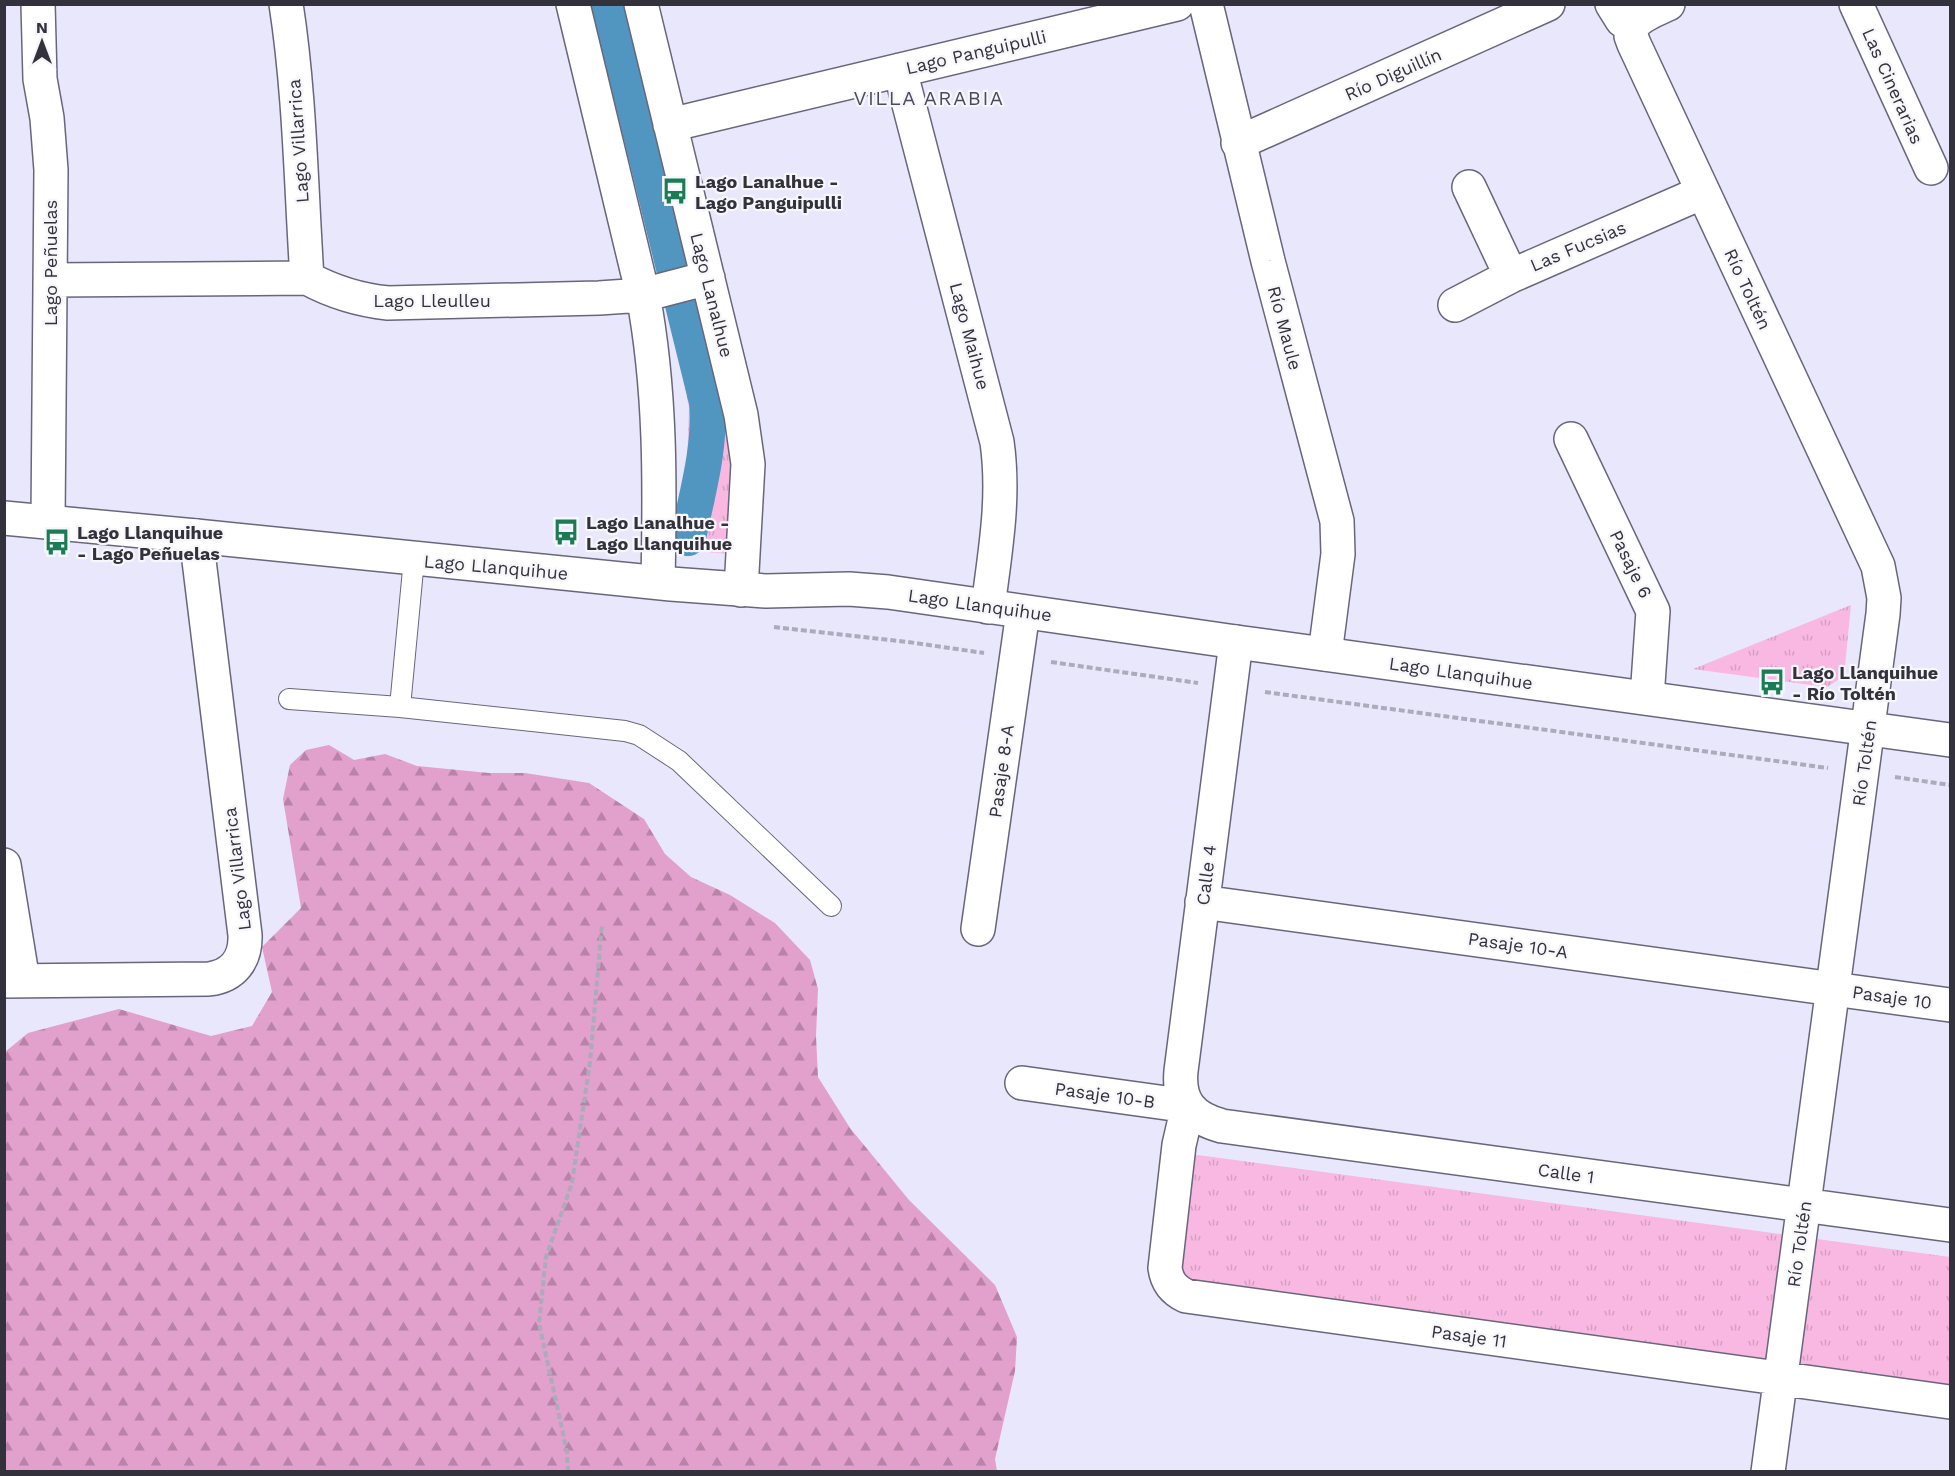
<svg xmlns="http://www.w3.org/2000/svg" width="1955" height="1476" font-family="'Work Sans',sans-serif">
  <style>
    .grass { fill: url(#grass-tufts) }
    .forest { fill: url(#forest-firs) }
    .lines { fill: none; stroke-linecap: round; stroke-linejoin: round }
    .canal { stroke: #5096c1; stroke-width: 36 }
    .lane-casing { stroke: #68667b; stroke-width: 22 }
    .street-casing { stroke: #68667b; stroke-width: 36 }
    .secondary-casing { stroke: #68667b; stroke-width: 36 }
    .path { stroke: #acabbb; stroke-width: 4; stroke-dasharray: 6 3; stroke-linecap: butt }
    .lane { stroke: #fff; stroke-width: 20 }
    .street { stroke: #fff; stroke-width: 33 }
    .secondary { stroke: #fff; stroke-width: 33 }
    .labels { text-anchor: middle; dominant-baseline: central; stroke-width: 4.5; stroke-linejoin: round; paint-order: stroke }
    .street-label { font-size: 18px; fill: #33323c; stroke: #f6f6fb }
    .poi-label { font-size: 18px; font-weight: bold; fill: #33323c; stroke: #f6f6fb; text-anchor: start }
    .neighbourhood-label { font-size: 20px; letter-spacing: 1.5px; fill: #4c4a5e; stroke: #f6f6fb }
  </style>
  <defs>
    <pattern id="grass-tufts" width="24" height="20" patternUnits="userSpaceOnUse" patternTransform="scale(1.5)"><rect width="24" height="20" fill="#f8b8e1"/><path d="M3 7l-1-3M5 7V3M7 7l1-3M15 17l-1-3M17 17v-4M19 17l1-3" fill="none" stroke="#d59fc2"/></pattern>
    <pattern id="forest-firs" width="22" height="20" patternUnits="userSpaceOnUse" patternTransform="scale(1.5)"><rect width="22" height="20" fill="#e2a0cc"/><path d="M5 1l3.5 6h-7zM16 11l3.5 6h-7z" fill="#b883a7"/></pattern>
  </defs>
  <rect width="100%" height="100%" fill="#e8e7fb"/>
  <path class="grass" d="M 594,5 L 621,5 L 725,411 L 731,463 L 728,554 L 684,550 L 689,408 L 659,245 Z
    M 1851,605 L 1844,676 L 1827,687 L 1693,669 Z
    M 1190,1154 L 1950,1257 L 1950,1387 L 1192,1284 L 1178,1270 Z"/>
  <path class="forest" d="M 329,745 L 354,760 L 385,754 L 417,766 L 489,773 L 525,773 L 589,783 L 644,819 L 665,854 L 691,877 L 730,895 L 775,923 L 810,960 L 818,989 L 816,1036 L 818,1077 L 850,1128 L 909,1200 L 995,1285 L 1017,1337 L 1015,1371 L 995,1459 L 997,1471 L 5,1471 L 5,1052 L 28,1033 L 119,1009 L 211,1036 L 252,1026 L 272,992 L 262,947 L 301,908 L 283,799 L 290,765 L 306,750 Z"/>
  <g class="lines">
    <path class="canal" d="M 609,4 L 707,402 C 711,447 697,494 688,538"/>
    <g class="lane-casing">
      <path id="lane" d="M 414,559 L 400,707 L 625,731 L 639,735 L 679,761 L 831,906
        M 289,699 L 400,707"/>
    </g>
    <g class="street-casing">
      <path id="street" d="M 38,4 L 40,79 L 47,118 L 51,170 L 48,522
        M 286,4 C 300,94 301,187 307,278
        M 573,4 L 643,295 C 661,390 660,486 658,582
        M 641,4 L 741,415 L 748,464 L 741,590
        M 1206,4 L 1268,261 L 1337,521 L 1338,554 L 1325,654
        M 1612,4 L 1622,20 L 1632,26
        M 1856,4 L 1931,168
        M 1632,26 L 1631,36 L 1634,44 L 1878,566 L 1884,598 L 1883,614 L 1768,1472
        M 1632,26 C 1640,15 1655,10 1668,4
        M 900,70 L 997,442 C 1005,498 995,552 988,607
        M 670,125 L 1177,4
        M 1238,143 L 1548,4
        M 1469,187 L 1511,276
        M 50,280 L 307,278 C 333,292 358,300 388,303 L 599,298 L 643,295 L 708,278
        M 1455,305 L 1511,276 L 1703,192
        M 1571,439 L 1653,611 L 1647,698
        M 1236,642 L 1181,1071 C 1178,1102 1192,1118 1222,1126 L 1950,1225
        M 4,865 L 23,981
        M 1202,902 L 1950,1005
        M 978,929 L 1023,612
        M 4,981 L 209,979 C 233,976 246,960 245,935 L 196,536
        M 1022,1083 L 1188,1106
        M 1188,1106 L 1179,1145 L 1165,1268 C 1167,1282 1173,1290 1186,1296 L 1950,1402"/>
    </g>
    <g class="secondary-casing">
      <path id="secondary" d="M 4,518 L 196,536 L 671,584 L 766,591 L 849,589 L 888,592 L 1236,642 L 1950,740"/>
    </g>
    <path class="path" d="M 774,627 L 908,642 L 984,653
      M 1051,662 L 1198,683
      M 1265,692 L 1828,768
      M 1895,777 L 1950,785
      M 568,1472 L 567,1452 L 539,1323 L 546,1257 L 572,1183 L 590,1062 L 602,924"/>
    <use href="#lane" class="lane"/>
    <use href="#street" class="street"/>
    <use href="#secondary" class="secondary"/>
  </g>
  <defs>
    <g id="bus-bare" transform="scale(2.07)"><path d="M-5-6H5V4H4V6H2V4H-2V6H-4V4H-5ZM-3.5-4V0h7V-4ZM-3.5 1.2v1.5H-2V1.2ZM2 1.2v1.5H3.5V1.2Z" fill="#197c54" stroke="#f6f6fb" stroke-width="2.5" paint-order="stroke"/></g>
  </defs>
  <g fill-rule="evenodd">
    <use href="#bus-bare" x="675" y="191"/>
    <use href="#bus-bare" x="566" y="532"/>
    <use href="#bus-bare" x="57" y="542"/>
    <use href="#bus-bare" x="1772" y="682"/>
  </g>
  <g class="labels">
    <g class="street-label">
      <text transform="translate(976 52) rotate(-13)">Lago Panguipulli</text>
      <text transform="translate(1393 74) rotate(-24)">Río Diguillín</text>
      <text transform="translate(1893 86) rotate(66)">Las Cinerarias</text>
      <text transform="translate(298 141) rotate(-94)">Lago Villarrica</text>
      <text transform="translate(1578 246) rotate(-23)">Las Fucsias</text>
      <text transform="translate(50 263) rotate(-90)">Lago Peñuelas</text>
      <text transform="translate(1748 289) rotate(65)">Río Toltén</text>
      <text transform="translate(712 295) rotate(76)">Lago Lanalhue</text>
      <text x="432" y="300">Lago Lleulleu</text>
      <text transform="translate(1285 328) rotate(75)">Río Maule</text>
      <text transform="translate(970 336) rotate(75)">Lago Maihue</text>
      <text transform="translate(1631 564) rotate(64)">Pasaje 6</text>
      <text transform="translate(496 567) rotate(5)">Lago Llanquihue</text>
      <text transform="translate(980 605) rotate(8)">Lago Llanquihue</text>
      <text transform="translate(1461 673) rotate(8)">Lago Llanquihue</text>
      <text transform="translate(1864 763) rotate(-82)">Río Toltén</text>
      <text transform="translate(1001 771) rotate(-82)">Pasaje 8-A</text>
      <text transform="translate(237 869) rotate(-97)">Lago Villarrica</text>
      <text transform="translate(1206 875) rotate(-83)">Calle 4</text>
      <text transform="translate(1518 945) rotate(8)">Pasaje 10-A</text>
      <text transform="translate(1892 997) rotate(8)">Pasaje 10</text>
      <text transform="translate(1105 1095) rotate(8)">Pasaje 10-B</text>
      <text transform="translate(1566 1173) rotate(8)">Calle 1</text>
      <text transform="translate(1799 1244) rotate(-82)">Río Toltén</text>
      <text transform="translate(1469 1336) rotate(8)">Pasaje 11</text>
    </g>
    <g class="poi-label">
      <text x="695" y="181">Lago Lanalhue -<tspan x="695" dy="21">Lago Panguipulli</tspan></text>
      <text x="586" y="522">Lago Lanalhue -<tspan x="586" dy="21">Lago Llanquihue</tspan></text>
      <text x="77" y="532">Lago Llanquihue<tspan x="77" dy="21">- Lago Peñuelas</tspan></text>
      <text x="1792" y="672">Lago Llanquihue<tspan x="1792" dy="21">- Río Toltén</tspan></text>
    </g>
    <g class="neighbourhood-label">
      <text x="929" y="98">VILLA ARABIA</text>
    </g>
  </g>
  <rect width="1955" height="1476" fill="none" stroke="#33323c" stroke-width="12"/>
  <g transform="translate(42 42)" stroke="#f6f6fb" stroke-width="4.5" paint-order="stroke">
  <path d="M0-4.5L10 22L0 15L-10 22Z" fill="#33323c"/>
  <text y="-9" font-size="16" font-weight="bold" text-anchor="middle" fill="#33323c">N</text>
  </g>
</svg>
